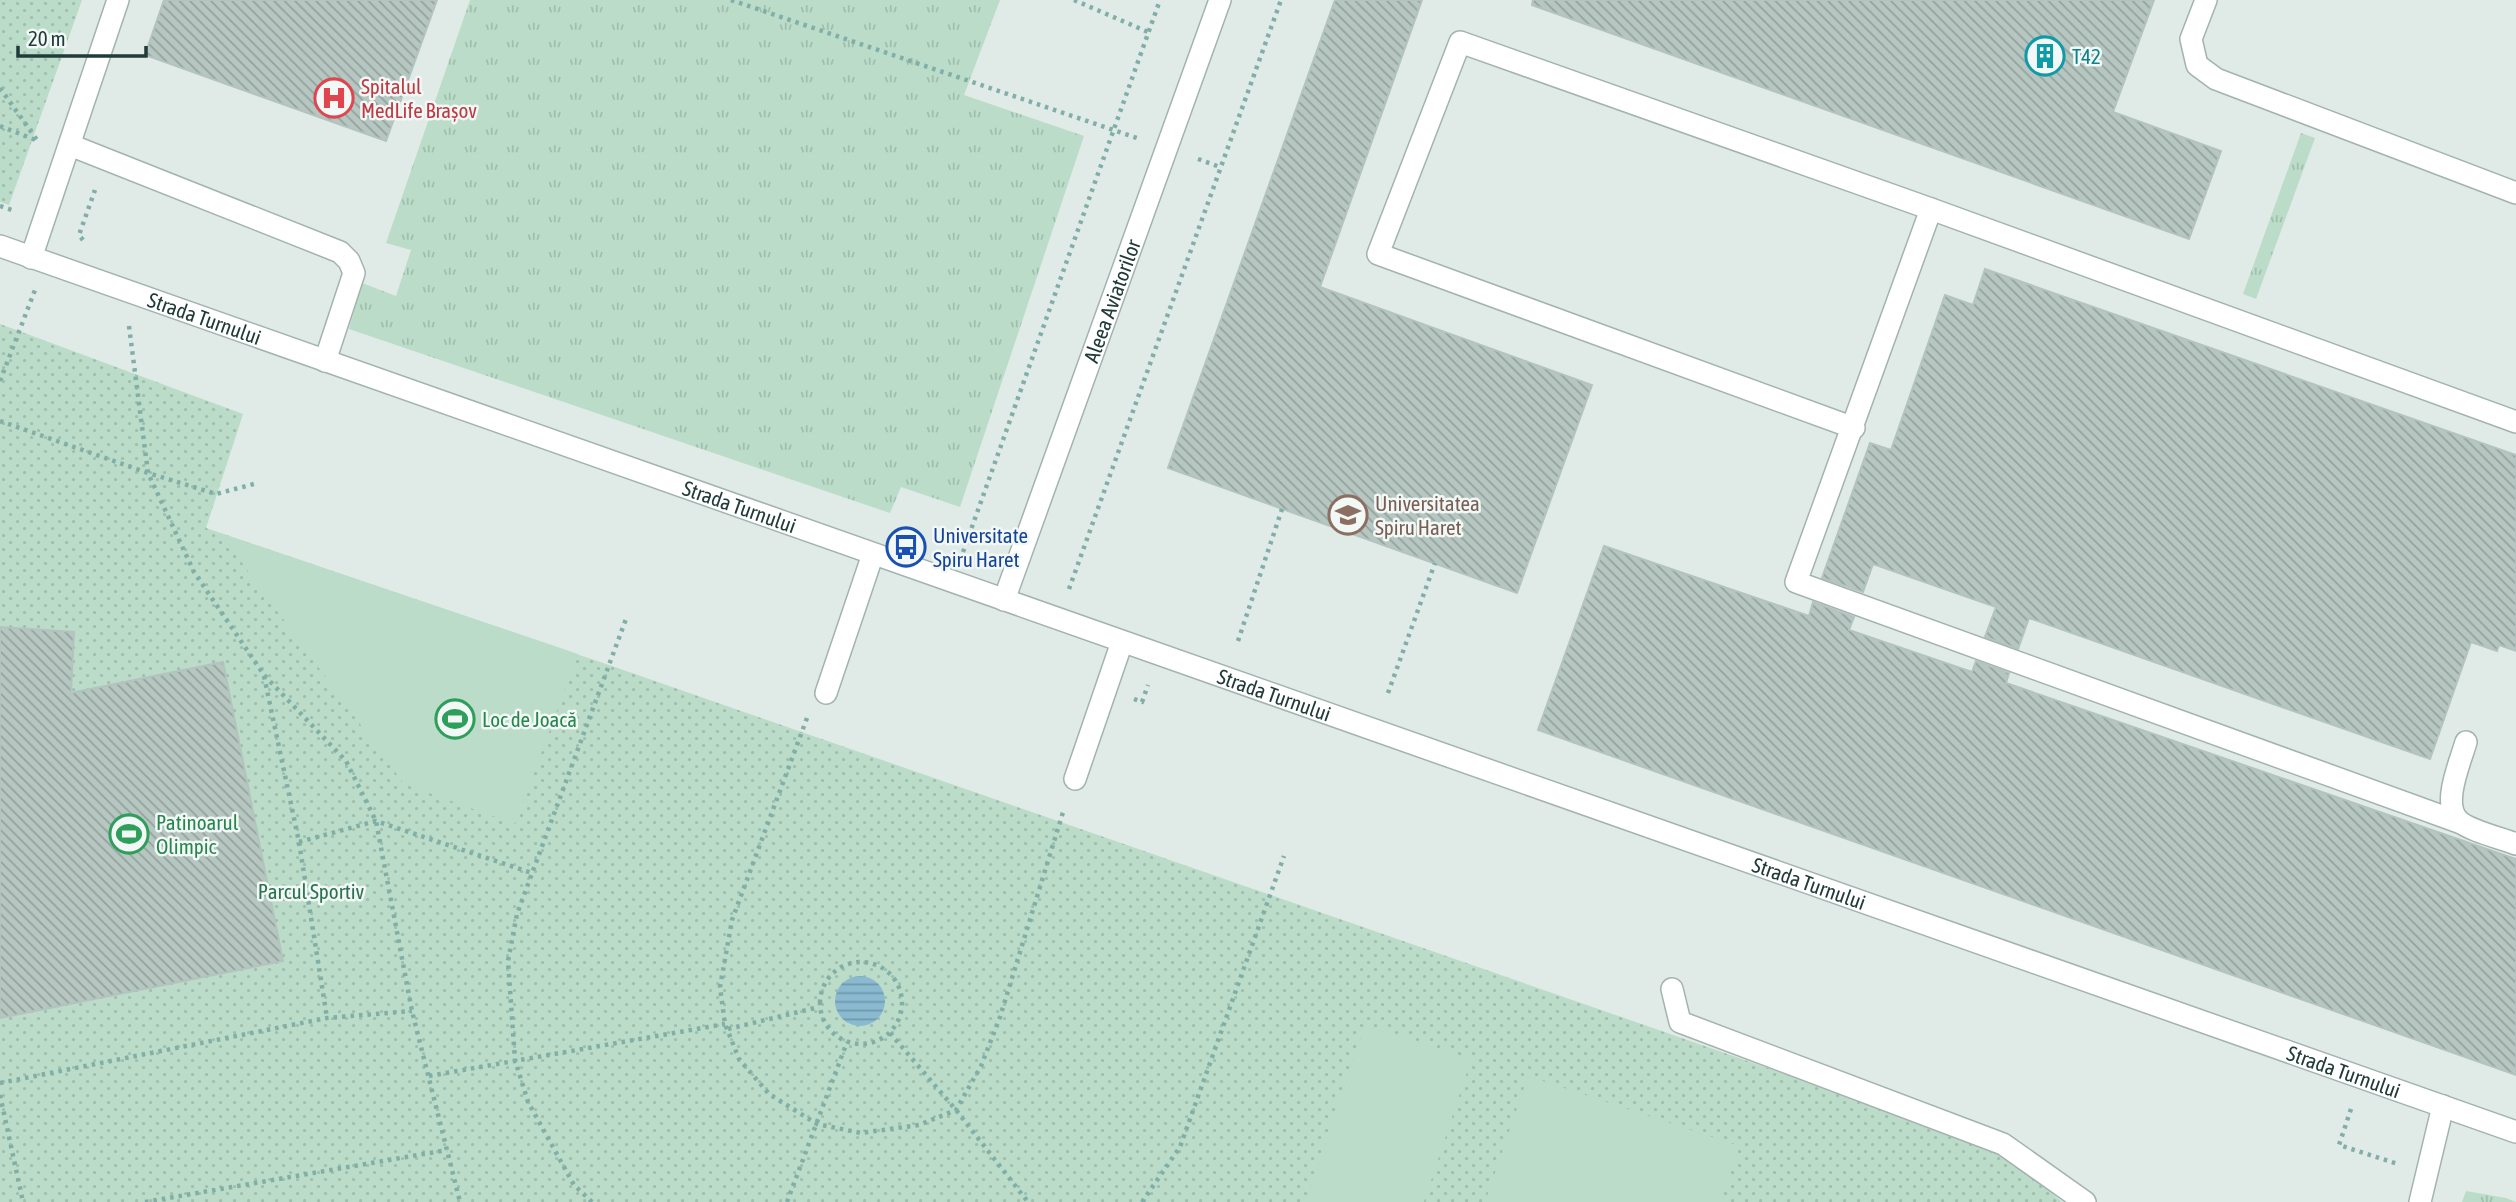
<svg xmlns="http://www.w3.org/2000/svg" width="2516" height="1202" font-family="'Asap Condensed',sans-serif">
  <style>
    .grass { fill: url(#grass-tufts) }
    .park { fill: url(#park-dots) }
    .pitch { fill: #badcc8 }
    .water { fill: url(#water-rules) }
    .building { fill: url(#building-back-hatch); stroke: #b3c4c0; stroke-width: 2 }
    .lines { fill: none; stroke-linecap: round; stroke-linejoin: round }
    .minor-casing { stroke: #a3b3b0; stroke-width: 24 }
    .path { stroke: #81aea7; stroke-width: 4.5; stroke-dasharray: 3.5 5; stroke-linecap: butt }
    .minor { stroke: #fff; stroke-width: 21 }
    .labels { text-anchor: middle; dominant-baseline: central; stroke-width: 5; stroke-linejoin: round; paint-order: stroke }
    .culture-label { font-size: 21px; fill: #0d838f; stroke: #f1f8f5; text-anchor: start }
    .health-label { font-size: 21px; fill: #be3a42; stroke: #f1f8f5; text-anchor: start }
    .street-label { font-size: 21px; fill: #213b38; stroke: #f1f8f5 }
    .education-label { font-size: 21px; fill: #785e54; stroke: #f1f8f5; text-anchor: start }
    .transit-label { font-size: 21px; fill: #164399; stroke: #f1f8f5; text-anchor: start }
    .leisure-label { font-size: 21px; fill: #27864d; stroke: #f1f8f5; text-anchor: start }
    .park-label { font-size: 21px; fill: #2c7151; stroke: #f1f8f5 }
  </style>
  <defs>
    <pattern id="grass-tufts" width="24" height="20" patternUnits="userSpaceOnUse" patternTransform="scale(1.75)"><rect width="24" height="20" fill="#badcc8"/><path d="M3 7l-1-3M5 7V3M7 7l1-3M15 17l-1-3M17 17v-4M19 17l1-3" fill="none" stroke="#a0bead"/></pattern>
    <pattern id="park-dots" width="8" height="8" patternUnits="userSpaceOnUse" patternTransform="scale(1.75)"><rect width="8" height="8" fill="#badcc8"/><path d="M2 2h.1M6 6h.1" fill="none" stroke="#a0bead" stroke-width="1.8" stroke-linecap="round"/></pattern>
    <pattern id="water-rules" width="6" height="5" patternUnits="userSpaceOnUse" patternTransform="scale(1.75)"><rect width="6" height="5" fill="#89bad0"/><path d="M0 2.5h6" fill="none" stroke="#7098aa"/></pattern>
    <pattern id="building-back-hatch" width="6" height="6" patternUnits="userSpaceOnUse" patternTransform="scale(1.75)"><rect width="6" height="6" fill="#b6c6c1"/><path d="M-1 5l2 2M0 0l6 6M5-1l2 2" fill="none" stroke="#94a29e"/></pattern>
  </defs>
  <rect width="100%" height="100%" fill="#e0ebe8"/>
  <path class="grass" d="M 470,0 L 1000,0 L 964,95 L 1084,136 L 960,507 L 901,487 L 890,513 L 349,329 L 362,283 L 396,296 L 411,250 L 386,243 Z
    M 2301,133 L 2315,138 L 2256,299 L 2243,294 Z
    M 2466,1191 L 2506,1198 L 2516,1202 L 2462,1202 Z"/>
  <path class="park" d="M 0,0 L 82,0 L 9,205 L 0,202 Z
    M 0,324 L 243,414 L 206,528 L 609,665 L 2001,1149 L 2062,1202 L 0,1202 Z"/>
  <path class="pitch" d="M 220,533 L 578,654 L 515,824 L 404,784 Z
    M 1365,1025 L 1471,1060 L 1424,1202 L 1306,1202 Z
    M 1528,1076 L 1739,1146 L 1721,1202 L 1485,1202 Z"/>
  <path class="water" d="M835 1001a25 25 0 1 1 50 0a25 25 0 1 1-50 0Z"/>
  <path class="building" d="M 164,0 L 437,0 L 386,141 L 145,55 Z
    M 1335,0 L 1422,0 L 1320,287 L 1592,385 L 1517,593 L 1168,468 Z
    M 1533,0 L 2154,0 L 2113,112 L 2221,151 L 2189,239 L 1532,5 Z
    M 1985,269 L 2516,455 L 2516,651 L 2499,645 L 2497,651 L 2471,642 L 2430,759 L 2029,618 L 2018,649 L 1985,637 L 1996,607 L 1873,564 L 1863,592 L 1822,578 L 1870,443 L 1891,450 L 1945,295 L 1973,305 Z
    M 1604,546 L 1809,616 L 1813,602 L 1854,617 L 1849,630 L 1972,672 L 1976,661 L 2009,673 L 2006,683 L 2516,859 L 2516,1075 L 1538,730 Z
    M 0,627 L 74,632 L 71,693 L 223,662 L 283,961 L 0,1018 Z"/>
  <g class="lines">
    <g class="minor-casing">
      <g id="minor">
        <path d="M 2206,0 L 2191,39 L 2197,65 L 2216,79 L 2516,193"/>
        <path d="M 70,145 L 340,252 L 349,261 L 354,273 L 325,361"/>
        <path d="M 1931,209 L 1796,582 L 2461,823"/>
        <path id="s1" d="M 0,246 L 2516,1132"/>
        <path d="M 31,258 L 118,0"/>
        <path d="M 1854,428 L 1378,254 L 1460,42 L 1931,209 L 2516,422"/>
        <path id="s2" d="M 1004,600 L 1220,0"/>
        <path d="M 826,693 L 873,554"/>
        <path d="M 2466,742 C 2460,763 2441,805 2459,821 C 2470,831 2501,838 2516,844"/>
        <path d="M 1075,779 L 1122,642"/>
        <path d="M 1672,989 L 1680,1022 L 2003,1144 L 2085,1202"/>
        <path d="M 2420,1202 L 2443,1106"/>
      </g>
    </g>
    <path class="path" d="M 731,0 L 1137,138
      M 1074,0 L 1148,32
      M 0,88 L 37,140
      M 0,126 L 38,141
      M 1198,159 L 1220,167
      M 0,206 L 12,210
      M 83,240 L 79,235 L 95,190
      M 129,326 L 148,473 L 216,494 L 254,484
      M 0,381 L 35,290
      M 0,421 L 148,473 L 194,572 L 264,675 L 346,761 L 376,821 L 412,1011 L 460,1202
      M 963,552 L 1160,0
      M 1069,589 L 1281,0
      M 1238,641 L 1282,509
      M 264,676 L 299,842 L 327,1018
      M 1388,693 L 1435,563
      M 1134,699 L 1142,702 L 1148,685
      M 807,718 L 732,920 L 720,987 L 725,1024 L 739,1059 L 769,1094 L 817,1124 L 861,1133 L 919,1125 L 956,1110 L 981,1066 L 1000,1017 L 1064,809
      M 299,842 L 376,821 L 532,873
      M820 1003a41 41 0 1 1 82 0a41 41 0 1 1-82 0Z
      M 728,1029 L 819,1007
      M 890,1033 L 956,1110 L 1028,1202
      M 429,1076 L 725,1024
      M 0,1083 L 327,1018 L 412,1011
      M 0,1095 L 23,1202
      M 2351,1109 L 2339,1145 L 2398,1164
      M 145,1202 L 447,1150
      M 592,1202 L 574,1185 L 528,1102 L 515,1060 L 508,961 L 517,914 L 626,619
      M 787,1202 L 847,1042
      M 1142,1202 L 1180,1147 L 1284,856"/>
    <use href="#minor" class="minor"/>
  </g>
  <defs>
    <g id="building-ring" transform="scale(2.0125)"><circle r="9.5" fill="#f1f8f5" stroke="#0f9aa8" stroke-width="1.5"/><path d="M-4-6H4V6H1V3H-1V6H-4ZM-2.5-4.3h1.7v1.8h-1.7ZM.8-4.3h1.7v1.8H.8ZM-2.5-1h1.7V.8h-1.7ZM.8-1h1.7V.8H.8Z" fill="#0f9aa8"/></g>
    <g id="hospital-ring" transform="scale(2.0125)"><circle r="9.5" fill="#f1f8f5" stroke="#e0444e" stroke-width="1.5"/><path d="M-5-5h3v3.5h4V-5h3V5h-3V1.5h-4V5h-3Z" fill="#e0444e"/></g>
    <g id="university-ring" transform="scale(2.0125)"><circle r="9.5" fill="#f1f8f5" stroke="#8d6e63" stroke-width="1.5"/><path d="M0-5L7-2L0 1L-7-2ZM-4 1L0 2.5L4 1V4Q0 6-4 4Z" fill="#8d6e63"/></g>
    <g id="bus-ring" transform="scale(2.0125)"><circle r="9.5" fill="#f1f8f5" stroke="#1a4fb4" stroke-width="1.5"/><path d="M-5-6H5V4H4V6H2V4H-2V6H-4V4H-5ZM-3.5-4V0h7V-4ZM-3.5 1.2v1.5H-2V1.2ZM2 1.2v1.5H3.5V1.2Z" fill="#1a4fb4"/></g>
    <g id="stadium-ring" transform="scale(2.0125)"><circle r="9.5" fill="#f1f8f5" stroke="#2e9e5b" stroke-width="1.5"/><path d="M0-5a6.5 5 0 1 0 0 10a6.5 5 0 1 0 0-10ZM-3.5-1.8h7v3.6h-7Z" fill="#2e9e5b"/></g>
  </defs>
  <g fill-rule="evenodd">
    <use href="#building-ring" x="2045" y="56"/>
    <use href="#hospital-ring" x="334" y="98"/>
    <use href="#university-ring" x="1348" y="515"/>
    <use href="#bus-ring" x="906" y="547"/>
    <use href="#stadium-ring" x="455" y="719"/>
    <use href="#stadium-ring" x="129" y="834"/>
  </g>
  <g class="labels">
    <g class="culture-label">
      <text x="2072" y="56">T42</text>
    </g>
    <g class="health-label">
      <text x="361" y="86">Spitalul<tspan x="361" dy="24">MedLife Brașov</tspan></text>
    </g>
    <g class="street-label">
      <text stroke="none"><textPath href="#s2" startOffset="318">Aleea Aviatorilor</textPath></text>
      <text stroke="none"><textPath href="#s1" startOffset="217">Strada Turnului</textPath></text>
      <text stroke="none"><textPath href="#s1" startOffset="784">Strada Turnului</textPath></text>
      <text stroke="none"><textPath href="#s1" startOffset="1351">Strada Turnului</textPath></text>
      <text stroke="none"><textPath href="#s1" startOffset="1918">Strada Turnului</textPath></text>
      <text stroke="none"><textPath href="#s1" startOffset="2485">Strada Turnului</textPath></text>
    </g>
    <g class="education-label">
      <text x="1375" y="503">Universitatea<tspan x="1375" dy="24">Spiru Haret</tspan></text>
    </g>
    <g class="transit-label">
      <text x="933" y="535">Universitate<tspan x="933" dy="24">Spiru Haret</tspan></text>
    </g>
    <g class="leisure-label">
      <text x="482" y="719">Loc de Joacă</text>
      <text x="156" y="822">Patinoarul<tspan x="156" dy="24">Olimpic</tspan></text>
    </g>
    <g class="park-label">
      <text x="311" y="891">Parcul Sportiv</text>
    </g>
  </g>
  <path d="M18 46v10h128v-10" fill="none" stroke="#213b38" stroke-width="3.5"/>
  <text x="28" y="46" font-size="21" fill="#213b38" stroke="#f1f8f5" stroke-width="5" paint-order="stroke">20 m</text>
</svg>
